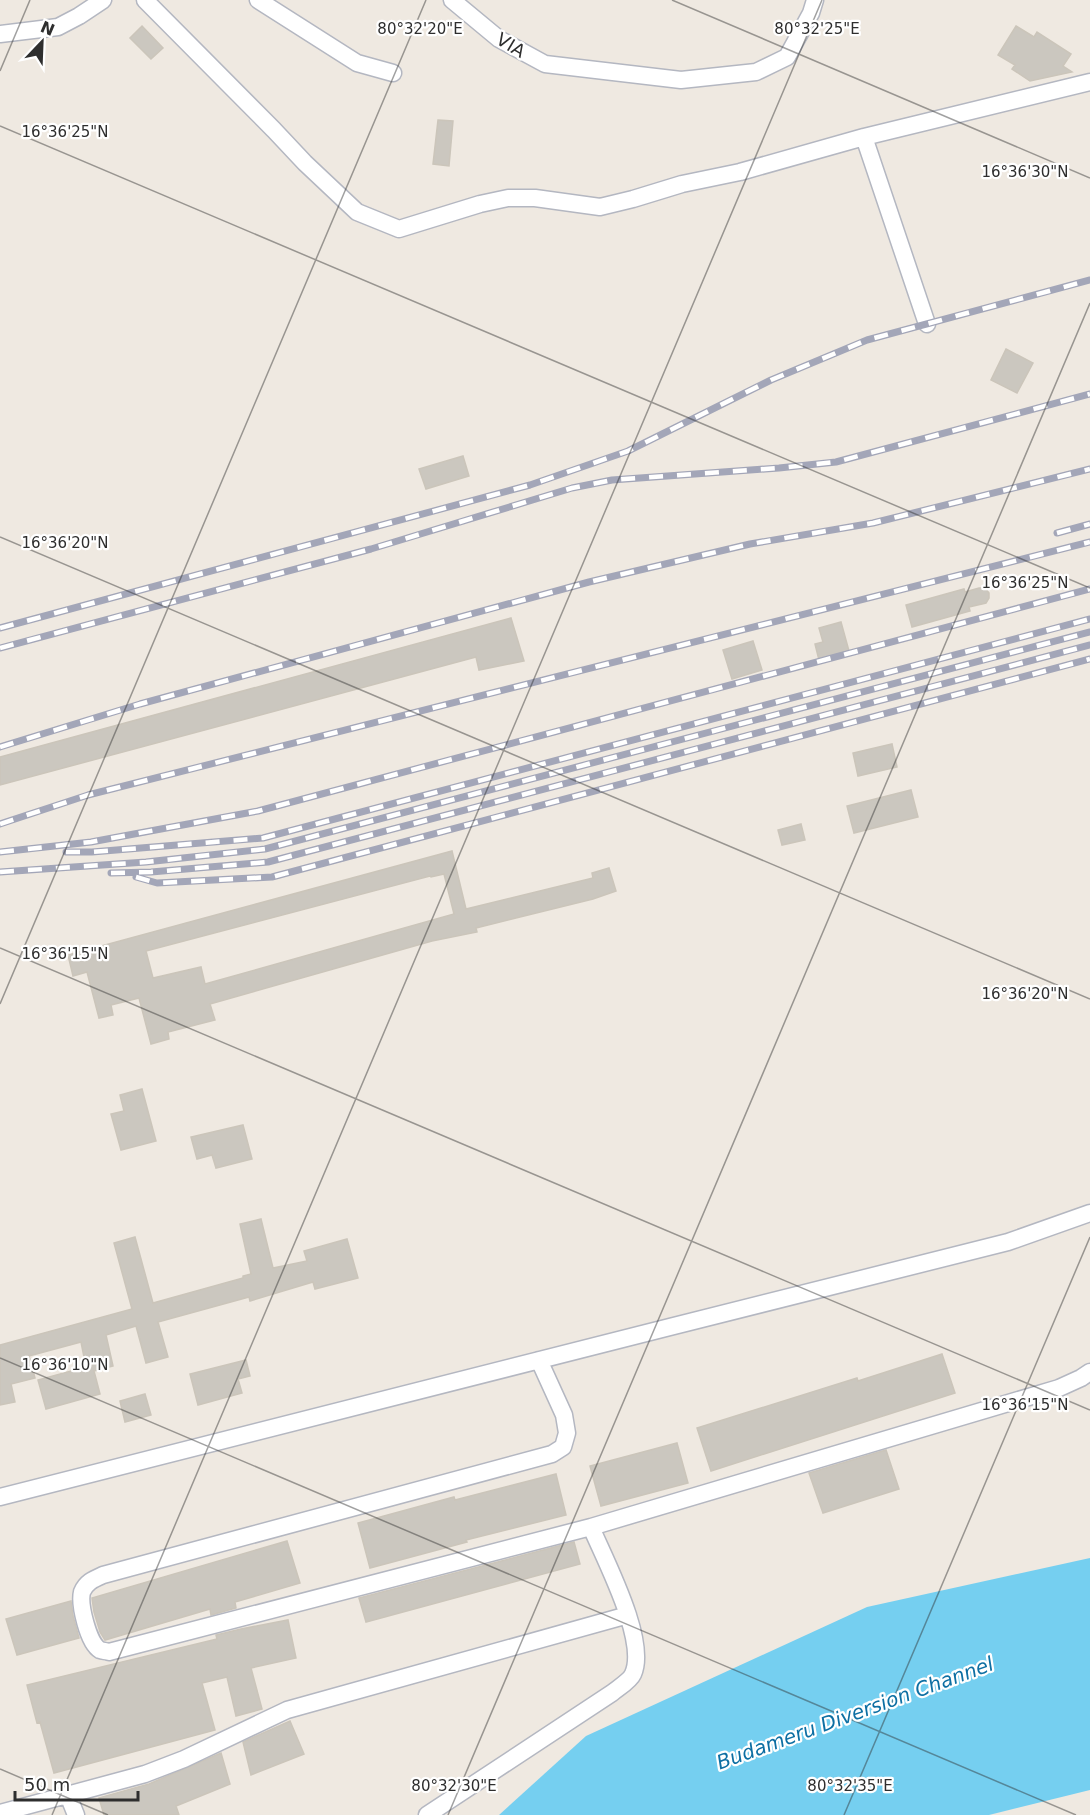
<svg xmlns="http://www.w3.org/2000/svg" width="1090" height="1815" font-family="'DejaVu Sans',sans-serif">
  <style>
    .water { fill: #75cff0 }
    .building { fill: #cbc7bf; stroke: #cbc5ba; stroke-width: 1.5; fill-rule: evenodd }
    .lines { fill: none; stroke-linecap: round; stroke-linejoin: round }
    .minor-casing { stroke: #b4b7c1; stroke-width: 19 }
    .minor { stroke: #fff; stroke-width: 16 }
    .rail-casing { stroke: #a3a6b8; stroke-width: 7 }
    .rail { stroke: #fff; stroke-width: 4.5; stroke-dasharray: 14; stroke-linecap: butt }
    .ticks { fill: none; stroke: #2e2e2e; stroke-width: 1.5; stroke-opacity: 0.45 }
    .labels { text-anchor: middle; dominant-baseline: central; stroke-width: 4.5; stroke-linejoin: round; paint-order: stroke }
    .street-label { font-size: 18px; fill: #2e2e2e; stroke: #fff }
    .water-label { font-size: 20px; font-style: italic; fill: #0d6fa3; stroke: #fff }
    .ticks-label { font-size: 15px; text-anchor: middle; fill: #2e2e2e; stroke: #fff; stroke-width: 4.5; stroke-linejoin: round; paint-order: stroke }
  </style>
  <rect width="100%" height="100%" fill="#efe9e1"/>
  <path class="water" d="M 1090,1558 L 1090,1790 L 989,1815 L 499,1815 L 586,1736 L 867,1607 Z"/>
  <path class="building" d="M 142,26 L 163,48 L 151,59 L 130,38 Z
    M 1016,26 L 1034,37 L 1037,32 L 1071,54 L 1063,66 L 1072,72 L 1030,81 L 1012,69 L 1015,65 L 998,55 Z
    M 438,120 L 453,121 L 449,166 L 433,164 Z
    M 1006,349 L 1033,363 L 1017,393 L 991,380 Z
    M 463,456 L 469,476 L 426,489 L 419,469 Z
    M 979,588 L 985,588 L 989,593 L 989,598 L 986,603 L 969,607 L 970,611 L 912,627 L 906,605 L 964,589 L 965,592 Z
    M 511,618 L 524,661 L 479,670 L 476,657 L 0,785 L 0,757 Z
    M 841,622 L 849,651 L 819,660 L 815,644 L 823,642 L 819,628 Z
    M 753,641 L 762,670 L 732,679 L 723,650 Z
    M 892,744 L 897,767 L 858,776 L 853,753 Z
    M 911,790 L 918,817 L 854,833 L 847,806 Z
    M 801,824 L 805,840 L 782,845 L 778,830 Z
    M 452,851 L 466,909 L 593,878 L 592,873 L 609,868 L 616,891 L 593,899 L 476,928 L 477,932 L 432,941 L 210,1004 L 215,1020 L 168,1032 L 169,1039 L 151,1044 L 139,998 L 111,1005 L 113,1015 L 99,1018 L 87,972 L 73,976 L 68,955 ZM 444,874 L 454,914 L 205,984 L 201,967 L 153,978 L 146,951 L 430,876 L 431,877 Z
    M 142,1089 L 156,1141 L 121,1150 L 111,1114 L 124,1111 L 120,1095 Z
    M 243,1125 L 252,1159 L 216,1168 L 212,1155 L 197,1159 L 191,1137 Z
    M 261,1219 L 273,1268 L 307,1261 L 304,1251 L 347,1239 L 358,1278 L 315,1289 L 313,1282 L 250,1301 L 249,1297 L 158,1322 L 168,1357 L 146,1363 L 136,1326 L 106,1335 L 113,1366 L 94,1371 L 100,1394 L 46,1409 L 38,1380 L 86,1367 L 81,1342 L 29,1356 L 35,1378 L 11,1384 L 15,1402 L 0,1405 L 0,1345 L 132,1309 L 114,1243 L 135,1237 L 153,1303 L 243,1278 L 243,1276 L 251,1274 L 240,1224 Z
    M 942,1354 L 955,1393 L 711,1471 L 697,1428 L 857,1378 L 858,1381 Z
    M 246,1360 L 250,1376 L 238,1379 L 242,1393 L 198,1405 L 190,1374 Z
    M 145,1394 L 151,1415 L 125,1422 L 120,1401 Z
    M 677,1443 L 688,1483 L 601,1506 L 590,1466 Z
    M 886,1450 L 899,1489 L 823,1513 L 809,1473 Z
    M 556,1474 L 566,1515 L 466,1540 L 467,1542 L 370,1568 L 358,1523 L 454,1497 L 455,1500 Z
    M 287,1541 L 300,1583 L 235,1602 L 236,1608 L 211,1615 L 210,1609 L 105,1640 L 100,1632 L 94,1612 L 92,1598 Z
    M 574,1542 L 580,1564 L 366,1622 L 359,1598 Z
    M 71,1601 L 73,1616 L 79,1638 L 17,1655 L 6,1619 Z
    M 288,1620 L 296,1658 L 251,1668 L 262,1709 L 236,1716 L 227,1677 L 202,1683 L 215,1730 L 54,1773 L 40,1722 L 37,1723 L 27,1685 L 217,1639 L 216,1635 L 241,1629 Z
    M 290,1721 L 304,1754 L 251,1775 L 243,1742 Z
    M 221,1753 L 230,1784 L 176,1806 L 179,1815 L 104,1815 L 99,1798 L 149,1784 Z"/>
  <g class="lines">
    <g class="minor-casing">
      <path id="minor" d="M 145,0 L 274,130 L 305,163 L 357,212 L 399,229 L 480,204 L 508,198 L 535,198 L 600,207 L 633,199 L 682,184 L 740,172 L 864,137 L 927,324
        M 258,0 L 357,63 L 393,73
        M 452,0 L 499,39 L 545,64 L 681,80 L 756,72 L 787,57 L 811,13 L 815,0
        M 0,34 L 58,27 L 79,16 L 103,0
        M 864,137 L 1090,82
        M 0,1497 C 335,1410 672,1327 1008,1242 L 1090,1213
        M 591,1527 L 1059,1388 L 1081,1378 L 1090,1372
        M 68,1795 L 76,1815
        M 0,1813 L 145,1774 L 184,1759 L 287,1710 L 628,1615
        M 427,1815 L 612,1693 C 618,1688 630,1681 633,1674 C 648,1641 605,1560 591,1527 L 109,1652 C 106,1651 103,1651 100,1650 C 88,1643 79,1604 82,1592 C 86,1582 94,1579 103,1575 L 552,1454 L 563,1447 L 567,1433 L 564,1415 L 539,1360"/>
    </g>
    <use href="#minor" class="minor"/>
    <g class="rail-casing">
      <path id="rail" d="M 1057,533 L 1090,524
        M 0,628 L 530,485 L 628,451 L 771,380 L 867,340 L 1090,280
        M 0,648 L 371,549 L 572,488 L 612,480 L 779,468 L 836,462 L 1090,394
        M 0,747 L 140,704 L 589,582 L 750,544 L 873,523 L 1090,469
        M 0,824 L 88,795 L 1090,542
        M 0,852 L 91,842 L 258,811 L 1090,589
        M 66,852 L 92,852 L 263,838 L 1090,619
        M 0,872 L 146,862 L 265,849 L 1090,632
        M 111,873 L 151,872 L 268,862 L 1090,645
        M 136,877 L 157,883 L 272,877 L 1090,659"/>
    </g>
    <use href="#rail" class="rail"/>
  </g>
  <path class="ticks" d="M 672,0 L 1090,178M 0,71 L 30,0M 0,126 L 1090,588M 0,537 L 1090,999M 0,948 L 1090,1410M 0,1004 L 426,0M 0,1358 L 1076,1815M 0,1769 L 108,1815M 52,1815 L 822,0M 448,1815 L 1090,303M 844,1815 L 1090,1237"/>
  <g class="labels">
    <g class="street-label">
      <text transform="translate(511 45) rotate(31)">VIA</text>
    </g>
    <g class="water-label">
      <text transform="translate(855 1713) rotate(-20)">Budameru Diversion Channel</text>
    </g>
  </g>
  <g class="ticks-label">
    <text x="420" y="34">80°32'20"E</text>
    <text x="817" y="34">80°32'25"E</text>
    <text x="65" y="137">16°36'25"N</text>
    <text x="1025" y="177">16°36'30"N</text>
    <text x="65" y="548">16°36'20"N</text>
    <text x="1025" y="588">16°36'25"N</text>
    <text x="65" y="959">16°36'15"N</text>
    <text x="1025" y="999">16°36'20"N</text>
    <text x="65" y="1370">16°36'10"N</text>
    <text x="1025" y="1410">16°36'15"N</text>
    <text x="454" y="1791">80°32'30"E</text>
    <text x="850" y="1791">80°32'35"E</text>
  </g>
  <g transform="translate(42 42) rotate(23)" stroke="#ffffff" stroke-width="4.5" paint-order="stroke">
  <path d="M0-4.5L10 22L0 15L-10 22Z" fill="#2e2e2e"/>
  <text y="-9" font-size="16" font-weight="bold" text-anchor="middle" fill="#2e2e2e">N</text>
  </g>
  <path d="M15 1791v9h123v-9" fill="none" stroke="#2e2e2e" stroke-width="3"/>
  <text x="24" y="1791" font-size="18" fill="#2e2e2e" stroke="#ffffff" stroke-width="4.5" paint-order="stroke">50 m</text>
</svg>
